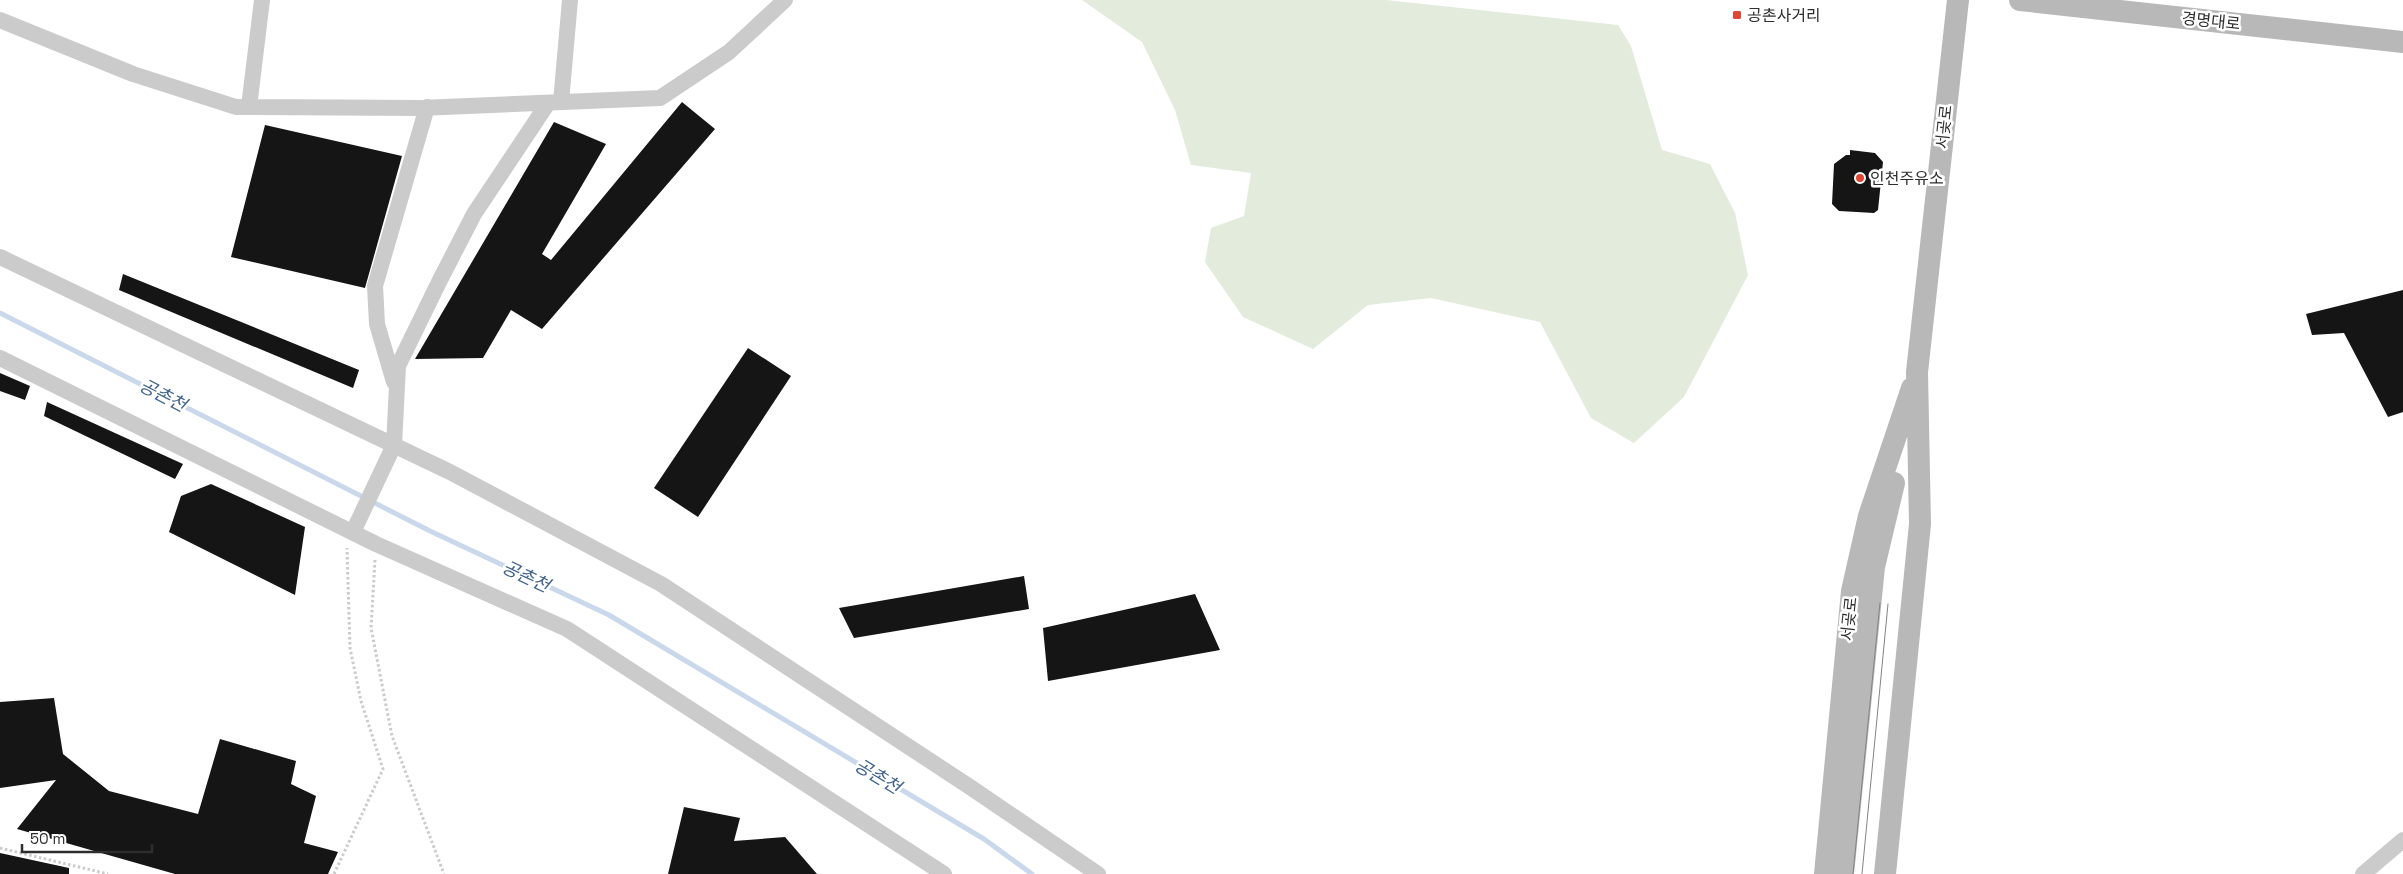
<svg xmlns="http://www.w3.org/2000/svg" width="2403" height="874" font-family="'Space Grotesk','Noto Sans KR',sans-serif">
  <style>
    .green { fill: #e2ebdc }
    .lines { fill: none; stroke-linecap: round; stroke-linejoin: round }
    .stream { stroke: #c9d8ea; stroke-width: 5 }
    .building { fill: #151515 }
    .path { stroke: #cbcbcb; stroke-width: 3; stroke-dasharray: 2.5 2.5; stroke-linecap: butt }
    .street { stroke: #cbcbcb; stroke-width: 16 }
    .secondary { stroke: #b8b8b8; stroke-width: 22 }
    .tram { stroke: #838383; stroke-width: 1 }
    .poi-dot { fill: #e04636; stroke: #fff; stroke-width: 2 }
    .labels { text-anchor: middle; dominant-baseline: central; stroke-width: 5; stroke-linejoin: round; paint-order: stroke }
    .poi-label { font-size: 16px; fill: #2e2e2e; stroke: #fff; text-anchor: start }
    .street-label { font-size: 16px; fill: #2e2e2e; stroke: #fff }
    .water-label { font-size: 18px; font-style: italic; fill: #3f628e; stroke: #fff }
  </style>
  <rect width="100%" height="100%" fill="#fff"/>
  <path class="green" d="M 1082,0 L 1386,0 L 1618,25 L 1631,46 L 1662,150 L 1710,164 L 1735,213 L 1748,275 L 1684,397 L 1634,443 L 1591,418 L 1540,322 L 1431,298 L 1368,305 L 1313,349 L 1243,317 L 1205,262 L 1211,228 L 1244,216 L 1251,173 L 1191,165 L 1175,110 L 1142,42 Z"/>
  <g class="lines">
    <path class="stream" d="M 0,313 L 430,531 L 609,615 L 984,839 L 1032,874"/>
  </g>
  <path class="building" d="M 682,102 L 715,129 L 542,329 L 511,310 L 483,358 L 415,359 L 554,122 L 606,144 L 542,254 L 551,260 Z
    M 265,125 L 402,156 L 365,288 L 231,257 Z
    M 1850,150 L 1875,153 L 1883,162 L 1878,210 L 1874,213 L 1839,211 L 1832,204 L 1834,164 L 1846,155 L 1850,155 Z
    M 123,274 L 359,370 L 353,388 L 119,290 Z
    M 2403,290 L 2403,412 L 2388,417 L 2344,333 L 2312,335 L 2306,314 Z
    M 748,348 L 791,376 L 698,517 L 654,488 Z
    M 0,373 L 30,386 L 25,400 L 0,391 Z
    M 47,402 L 183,464 L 175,479 L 44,416 Z
    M 211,484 L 305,527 L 295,595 L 169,532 L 181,496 Z
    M 1024,576 L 1029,609 L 854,638 L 839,608 Z
    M 1195,594 L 1220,650 L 1048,681 L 1043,628 Z
    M 54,698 L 63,754 L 109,791 L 198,814 L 220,739 L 296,761 L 291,784 L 316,796 L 304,843 L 338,852 L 328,874 L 175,874 L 17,829 L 56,780 L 0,788 L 0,702 Z
    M 684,807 L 740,818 L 734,841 L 785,837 L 817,874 L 668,874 Z
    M 0,853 L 69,868 L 69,874 L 0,874 Z"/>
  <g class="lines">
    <path class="path" d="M 375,560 L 371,628 L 392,736 L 444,874
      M 0,848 L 108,874
      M 334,874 L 383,769 L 361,701 L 350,648 L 347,548"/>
    <path class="street" d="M 0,20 L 133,74 L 236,107 L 420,108 L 660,98 L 729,52 L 785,0
      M 561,102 L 570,0
      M 249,107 L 262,0
      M 0,257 L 450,472 L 661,584 L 970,787 L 1098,874
      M 0,358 L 376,544 L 567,629 L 944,874
      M 394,382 L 377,324 L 375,286 L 427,107
      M 353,532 L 394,445 L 398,366 L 439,282 L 474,214 L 548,103
      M 2363,874 L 2403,840"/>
    <path class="secondary" d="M 2020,0 L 2403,42
      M 1825,874 L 1852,591 L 1869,516 L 1912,388
      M 1843,874 L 1874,567 L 1894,483
      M 1885,874 L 1920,524 L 1917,372 L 1958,0"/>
    <path class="tram" d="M 1853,874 L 1880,603
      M 1862,874 L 1888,604"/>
  </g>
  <g class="poi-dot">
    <rect x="1732" y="10" width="10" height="10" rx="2.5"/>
    <circle cx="1860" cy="178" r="5"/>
  </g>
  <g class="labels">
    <g class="poi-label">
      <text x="1747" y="15">공촌사거리</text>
      <text x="1870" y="178">인천주유소</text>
    </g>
    <g class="street-label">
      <text transform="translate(2211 21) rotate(6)">경명대로</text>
      <text transform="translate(1944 127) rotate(-84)">서곶로</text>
      <text transform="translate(1849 619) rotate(-84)">서곶로</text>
    </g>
    <g class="water-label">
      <text transform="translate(163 395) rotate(27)">공촌천</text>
      <text transform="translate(526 576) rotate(25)">공촌천</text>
      <text transform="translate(878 776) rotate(31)">공촌천</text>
    </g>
  </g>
  <path d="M22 844v8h130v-8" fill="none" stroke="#2e2e2e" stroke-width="2.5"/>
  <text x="30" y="844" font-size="15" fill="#2e2e2e" stroke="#ffffff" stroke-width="4" paint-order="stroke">50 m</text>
</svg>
